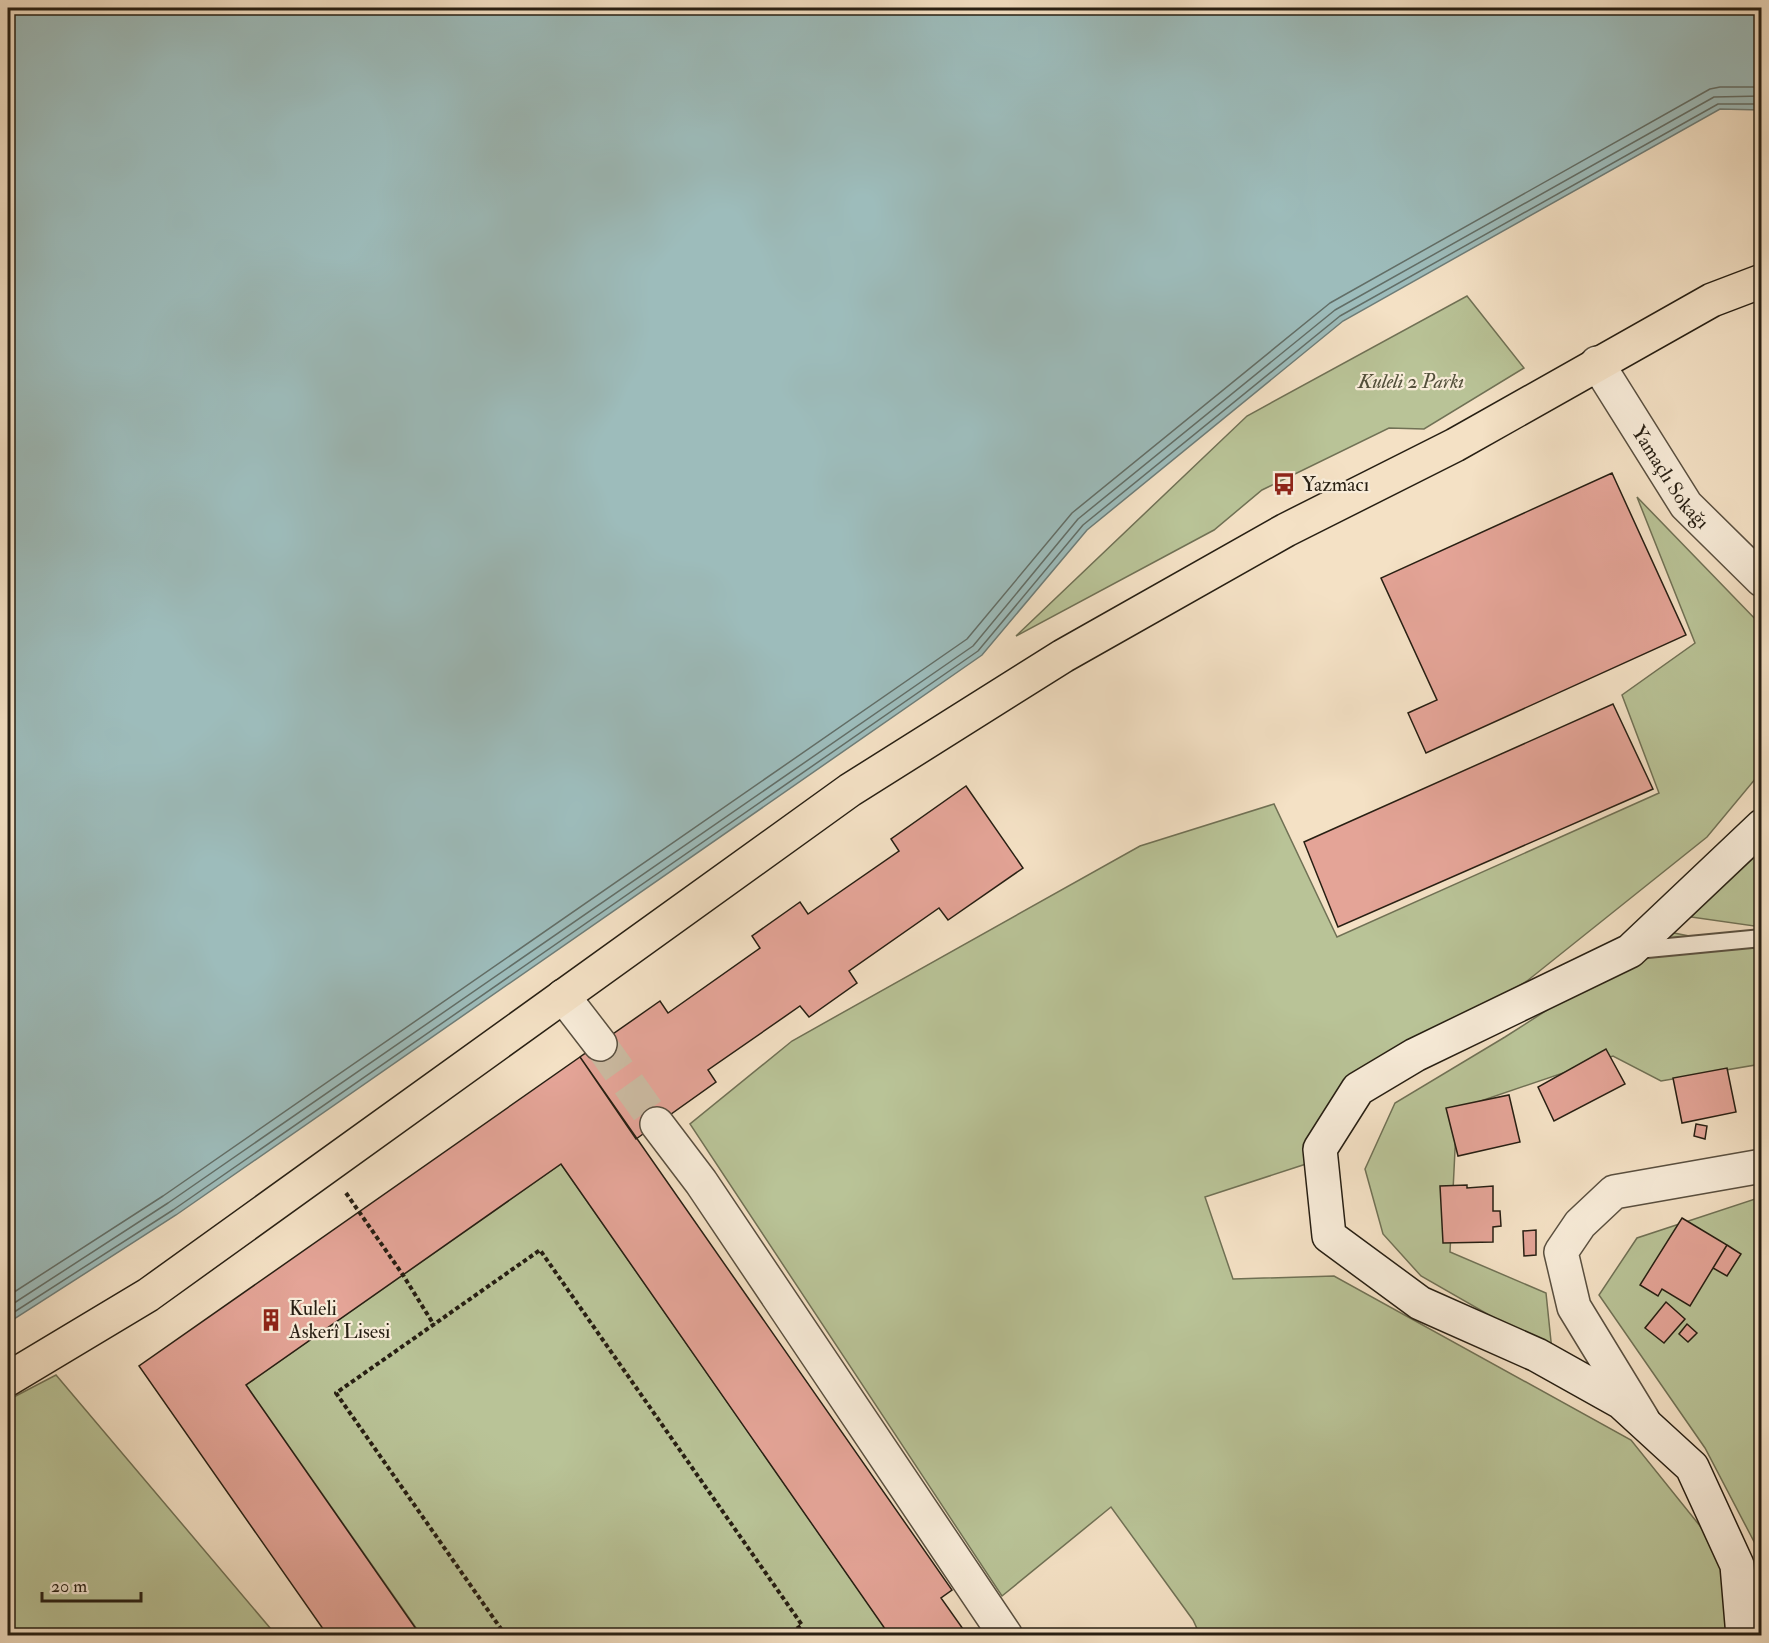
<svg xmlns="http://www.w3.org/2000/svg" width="1769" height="1643" font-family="'IM FELL Double Pica',serif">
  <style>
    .green { fill: #b9c397; stroke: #707155; stroke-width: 1.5 }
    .water { fill: #9dbcbb; stroke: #6e7d78; stroke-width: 1.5 }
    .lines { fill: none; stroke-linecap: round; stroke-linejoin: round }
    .shore { stroke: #626e67; stroke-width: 1.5 }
    .building { fill: #e4a497; stroke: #271f13; stroke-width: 1.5 }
    .street-tunnel { stroke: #cbbaa1; stroke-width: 33; stroke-dasharray: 33 16; stroke-linecap: butt }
    .lane-casing { stroke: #5a5040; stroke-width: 20 }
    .street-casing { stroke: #5a5040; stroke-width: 36 }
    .secondary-casing { stroke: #271f13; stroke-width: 36 }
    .primary-casing { stroke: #271f13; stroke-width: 36 }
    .path { stroke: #271f13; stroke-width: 4; stroke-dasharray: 4.5 3; stroke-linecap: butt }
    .lane { stroke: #f8ecd9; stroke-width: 16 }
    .street { stroke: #f8ecd9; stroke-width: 33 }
    .secondary { stroke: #f8ecd9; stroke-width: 33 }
    .primary { stroke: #f4e1c5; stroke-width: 33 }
    .labels { text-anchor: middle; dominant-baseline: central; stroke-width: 4.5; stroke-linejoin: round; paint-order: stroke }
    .park-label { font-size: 20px; font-style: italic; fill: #53503b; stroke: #f8ecd9 }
    .street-label { font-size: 20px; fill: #271f13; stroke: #f8ecd9 }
    .poi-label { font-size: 20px; fill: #271f13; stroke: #f8ecd9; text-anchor: start }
  </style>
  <rect width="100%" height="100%" fill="#f4e1c5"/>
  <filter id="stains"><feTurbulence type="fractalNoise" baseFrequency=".00333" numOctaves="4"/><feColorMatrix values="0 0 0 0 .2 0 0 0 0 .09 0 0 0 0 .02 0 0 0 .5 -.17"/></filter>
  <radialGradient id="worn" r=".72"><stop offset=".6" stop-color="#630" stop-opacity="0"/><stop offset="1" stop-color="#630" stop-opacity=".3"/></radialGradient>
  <path class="green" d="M 1467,296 L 1524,368 L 1424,429 L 1389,428 L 1262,490 L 1214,530 L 1016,636 L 1247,416 Z
    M 1637,497 L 1761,625 L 1761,772 L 1707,837 L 1527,981 L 1352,1091 L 1309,1163 L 1205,1197 L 1233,1279 L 1334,1276 L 1631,1440 L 1745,1582 L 1724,1635 L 1200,1635 L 1193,1620 L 1111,1507 L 1002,1596 L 690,1124 L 792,1041 L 1140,846 L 1274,804 L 1337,937 L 1659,793 L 1622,695 L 1695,643 Z
    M 1761,844 L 1761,927 L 1691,917 Z
    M 1669,932 L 1750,948 L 1761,947 L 1761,1064 L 1661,1081 L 1613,1056 L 1457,1109 L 1450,1252 L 1546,1293 L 1552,1351 L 1421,1276 L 1383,1234 L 1365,1169 L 1395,1103 L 1505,1037 Z
    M 561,1164 L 890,1635 L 421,1635 L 246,1385 Z
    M 1761,1197 L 1762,1198 L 1761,1555 L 1705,1448 L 1599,1295 L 1637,1238 Z
    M 56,1375 L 276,1635 L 8,1635 L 8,1400 Z"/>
  <path class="water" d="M 8,8 L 1761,8 L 1761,110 L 1720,109 L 1343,321 L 1087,530 L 982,655 L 176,1215 L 8,1323 Z"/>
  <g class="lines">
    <path class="shore" d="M 8,1296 L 163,1196 L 967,639 L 1072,513 L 1330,303 L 1710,89 L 1720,87 L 1762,87
      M 8,1307 L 168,1203 L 973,646 L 1078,519 L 1335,310 L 1714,97 L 1762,96
      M 8,1316 L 173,1210 L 978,651 L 1083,525 L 1340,316 L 1718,104 L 1762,104"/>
  </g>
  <path class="building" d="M 1612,473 L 1686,635 L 1426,753 L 1408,713 L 1437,700 L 1381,578 Z
    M 1613,704 L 1653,789 L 1338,927 L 1304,842 Z
    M 966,786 L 1023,868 L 948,920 L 939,908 L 849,971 L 857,983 L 809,1017 L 800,1006 L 708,1070 L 716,1082 L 636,1139 L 580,1057 L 660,1001 L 668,1013 L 760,948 L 752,936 L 800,902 L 808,914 L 899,851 L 891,839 Z
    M 1606,1049 L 1625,1084 L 1554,1121 L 1538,1087 Z
    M 580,1057 L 952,1590 L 941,1598 L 968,1636 L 890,1636 L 561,1164 L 246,1385 L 421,1636 L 328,1636 L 139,1366 Z
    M 1727,1068 L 1736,1112 L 1682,1123 L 1673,1078 Z
    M 1509,1095 L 1520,1142 L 1458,1156 L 1446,1108 Z
    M 1696,1124 L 1707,1126 L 1705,1139 L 1694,1136 Z
    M 1467,1185 L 1467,1188 L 1493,1186 L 1493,1211 L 1500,1211 L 1501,1226 L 1493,1227 L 1493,1242 L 1443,1243 L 1440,1186 Z
    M 1682,1218 L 1727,1245 L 1690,1306 L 1662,1289 L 1658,1296 L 1640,1285 Z
    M 1536,1230 L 1536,1255 L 1524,1256 L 1523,1231 Z
    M 1727,1245 L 1741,1254 L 1727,1276 L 1713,1268 Z
    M 1666,1302 L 1685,1319 L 1664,1343 L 1645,1328 Z
    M 1687,1324 L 1697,1333 L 1688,1342 L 1679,1334 Z"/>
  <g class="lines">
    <path class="street-tunnel" d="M 600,1044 L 657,1124"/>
    <g class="lane-casing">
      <path id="lane" d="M 1637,950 L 1762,938"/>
    </g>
    <g class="street-casing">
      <g id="street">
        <path id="s1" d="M 1597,363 L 1686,505 L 1762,580"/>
        <path d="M 563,996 L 600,1044"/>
        <path d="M 657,1124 L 701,1182 L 1006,1636"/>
        <path d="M 1643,1420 L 1574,1307 L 1561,1252 L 1580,1224 L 1614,1192 L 1762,1166"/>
      </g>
    </g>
    <g class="secondary-casing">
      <path id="secondary" d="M 1743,1636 L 1737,1565 L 1692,1467 L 1621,1402 L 1537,1355 L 1420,1303 L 1329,1236 L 1320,1149 L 1358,1089 L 1415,1055 L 1630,951 L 1762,826"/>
    </g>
    <g class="primary-casing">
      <path id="primary" d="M 8,1379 L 148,1295 L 850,790 L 1063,656 L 1286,530 L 1455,445 L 1712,300 L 1762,281"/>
    </g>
    <path class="path" d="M 346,1193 L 403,1275 L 434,1325
      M 506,1636 L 336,1393 L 540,1250 L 802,1625 L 786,1636"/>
    <use href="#lane" class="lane"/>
    <use href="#street" class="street"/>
    <use href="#secondary" class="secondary"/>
    <use href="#primary" class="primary"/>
  </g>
  <defs>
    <g id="bus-bare" transform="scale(1.8)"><path d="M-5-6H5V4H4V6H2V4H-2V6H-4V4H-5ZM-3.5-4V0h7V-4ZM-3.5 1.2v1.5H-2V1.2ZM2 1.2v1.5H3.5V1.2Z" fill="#8f2418" stroke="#f8ecd9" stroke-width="2.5" paint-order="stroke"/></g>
    <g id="building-bare" transform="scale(1.8)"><path d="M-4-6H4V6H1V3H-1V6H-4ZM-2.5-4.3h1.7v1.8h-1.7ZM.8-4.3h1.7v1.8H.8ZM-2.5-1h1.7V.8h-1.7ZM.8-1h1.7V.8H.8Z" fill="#8f2418" stroke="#f8ecd9" stroke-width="2.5" paint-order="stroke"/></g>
  </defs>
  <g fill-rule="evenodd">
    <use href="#bus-bare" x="1284" y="484"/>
    <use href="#building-bare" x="271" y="1320"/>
  </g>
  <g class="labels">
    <g class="park-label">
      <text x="1411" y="381">Kuleli 2 Parkı</text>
    </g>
    <g class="street-label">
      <text stroke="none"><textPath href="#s1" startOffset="136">Yamaçlı Sokağı</textPath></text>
    </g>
    <g class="poi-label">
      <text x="1302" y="484">Yazmacı</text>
      <text x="289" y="1308">Kuleli<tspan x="289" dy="23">Askerî Lisesi</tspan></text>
    </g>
  </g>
  <rect width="1769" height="1643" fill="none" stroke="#f4e1c5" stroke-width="30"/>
  <rect x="9" y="9" width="1751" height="1625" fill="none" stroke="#271f13" stroke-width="3"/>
  <rect x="15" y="15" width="1739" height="1613" fill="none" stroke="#271f13" stroke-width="1.5"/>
  <path d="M42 1592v9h99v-9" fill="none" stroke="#271f13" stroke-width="3"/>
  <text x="51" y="1592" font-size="18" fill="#271f13" stroke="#f8ecd9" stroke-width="4.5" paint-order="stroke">20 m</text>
  <rect width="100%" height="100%" filter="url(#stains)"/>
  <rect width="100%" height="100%" fill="url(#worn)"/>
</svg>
